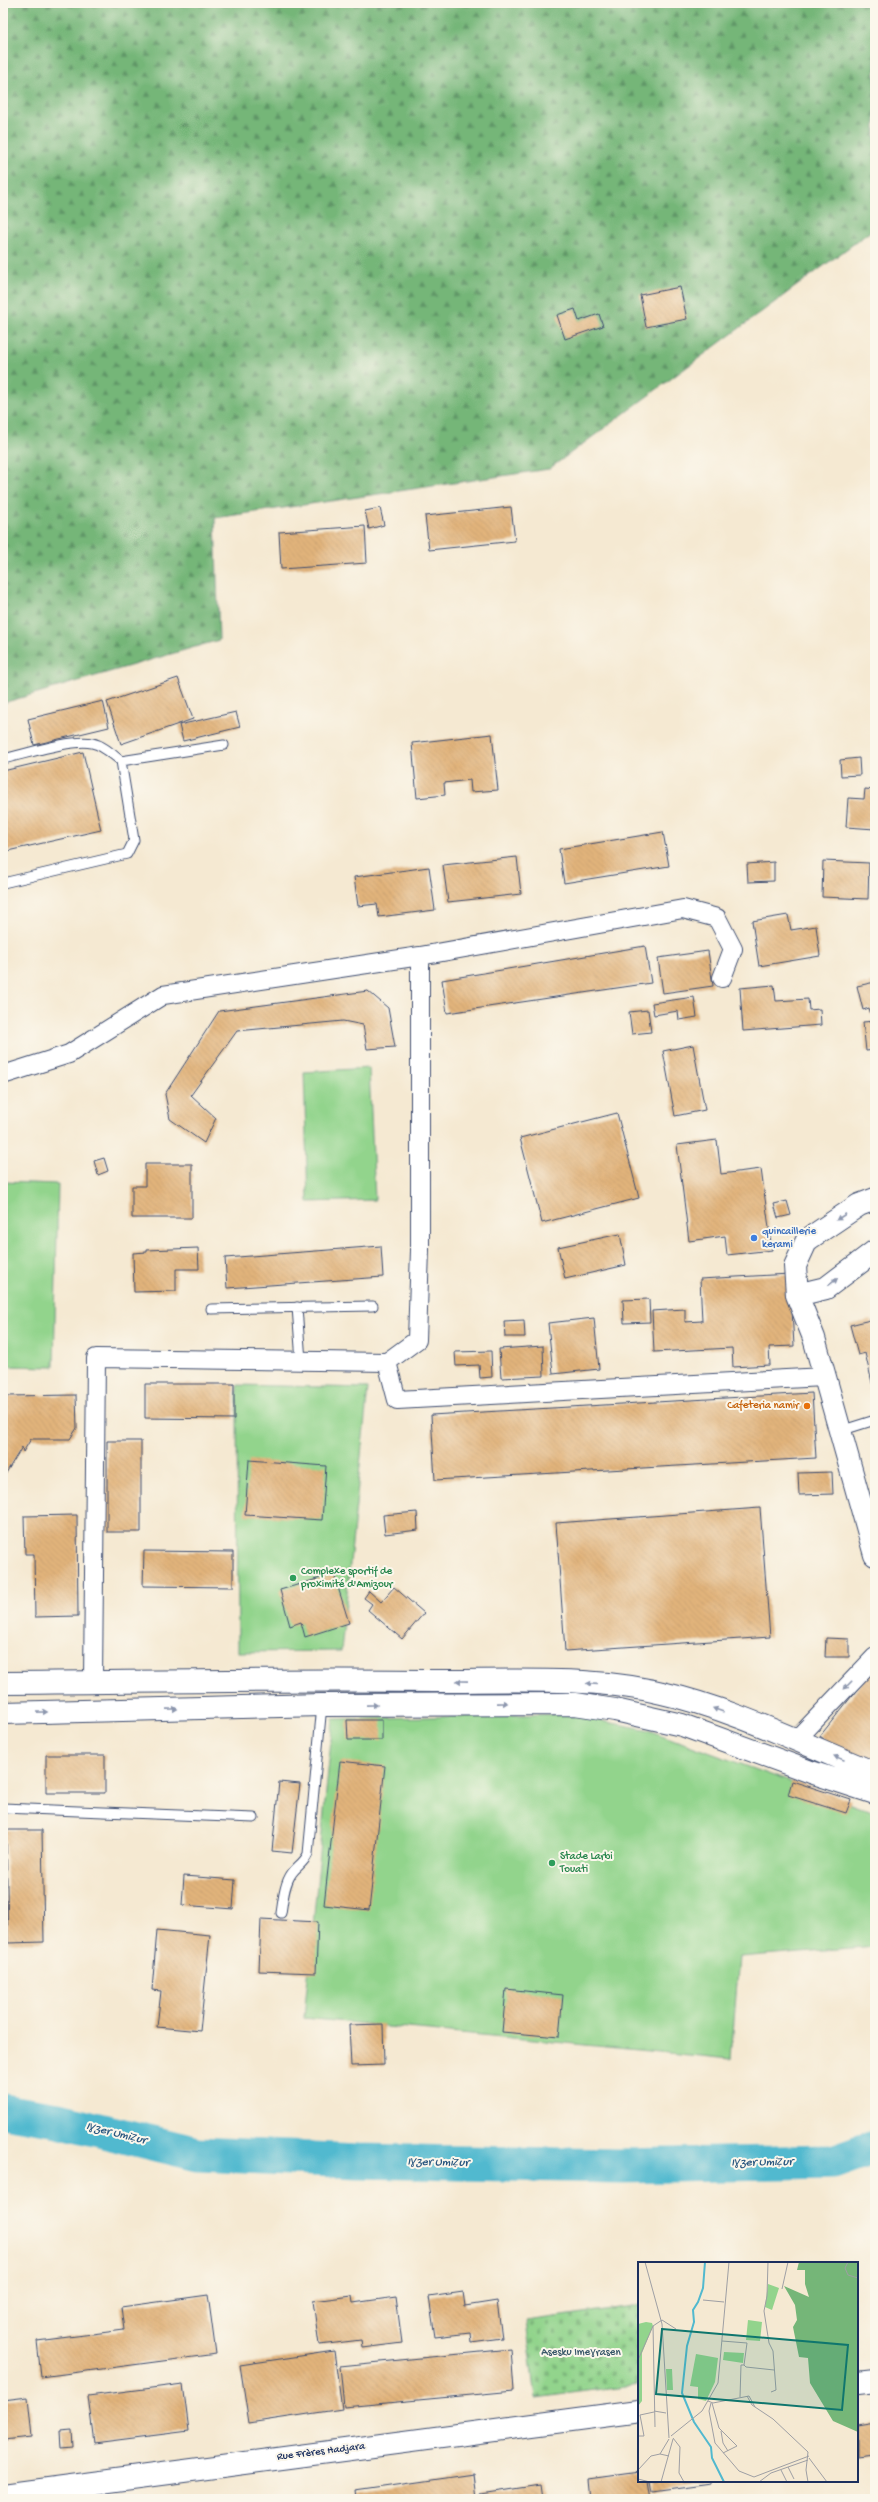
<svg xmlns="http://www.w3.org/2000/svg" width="878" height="2502" font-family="'Gochi Hand',sans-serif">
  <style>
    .grass { fill: #92d48c; stroke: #568275 }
    .forest { fill: url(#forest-firs); stroke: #48726b }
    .cemetery { fill: url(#cemetery-stones); stroke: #568275 }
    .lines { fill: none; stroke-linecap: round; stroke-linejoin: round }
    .river { stroke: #51b9cf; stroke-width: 35 }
    .building { fill: url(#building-back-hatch) }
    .lane-casing { stroke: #3c4b6f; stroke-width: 11 }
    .street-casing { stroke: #3c4b6f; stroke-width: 20 }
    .secondary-casing { stroke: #3c4b6f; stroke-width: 24 }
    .primary-casing { stroke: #3c4b6f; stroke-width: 24 }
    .lane { stroke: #fff; stroke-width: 9 }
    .street { stroke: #fff; stroke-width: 18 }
    .secondary { stroke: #fff; stroke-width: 22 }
    .primary { stroke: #fff; stroke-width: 22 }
    .oneway { fill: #8d97ae }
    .shop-dot { fill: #3f7fe0; stroke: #fbf7ec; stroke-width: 1.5 }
    .food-dot { fill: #e8710a; stroke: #fbf7ec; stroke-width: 1.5 }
    .leisure-dot { fill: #2e9e5b; stroke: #fbf7ec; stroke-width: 1.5 }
    .labels { text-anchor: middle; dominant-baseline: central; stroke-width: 4; stroke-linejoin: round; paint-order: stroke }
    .shop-label { font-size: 11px; fill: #366cbe; stroke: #fbf7ec; text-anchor: start }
    .food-label { font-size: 11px; fill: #c56008; stroke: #fbf7ec; text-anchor: end }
    .leisure-label { font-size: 11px; fill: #27864d; stroke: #fbf7ec; text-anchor: start }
    .park-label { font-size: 11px; fill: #39586a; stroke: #fbf7ec }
    .street-label { font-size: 11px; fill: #1b2f5e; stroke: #fbf7ec }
    .water-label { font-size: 12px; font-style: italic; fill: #2b5880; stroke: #fbf7ec }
    .inset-river { fill: none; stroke: #51b9cf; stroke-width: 2 }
    .inset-road { fill: none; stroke: #9e9fa4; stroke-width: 1 }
    .view { fill: #0f766e; fill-opacity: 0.15; stroke: #0f766e; stroke-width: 2 }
    .inset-edge { fill: none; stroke: #1b2f5e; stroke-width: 2 }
  </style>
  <defs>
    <pattern id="forest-firs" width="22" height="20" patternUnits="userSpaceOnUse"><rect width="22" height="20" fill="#75b678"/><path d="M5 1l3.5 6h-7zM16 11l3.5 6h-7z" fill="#5f9466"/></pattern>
    <pattern id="cemetery-stones" width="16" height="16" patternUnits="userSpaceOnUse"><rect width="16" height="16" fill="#92d48c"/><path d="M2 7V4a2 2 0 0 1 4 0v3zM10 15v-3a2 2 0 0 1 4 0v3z" fill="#7db67b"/></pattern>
    <pattern id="building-back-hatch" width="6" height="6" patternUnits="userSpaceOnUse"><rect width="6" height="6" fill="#e2b47b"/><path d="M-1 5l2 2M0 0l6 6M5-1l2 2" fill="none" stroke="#c19b6d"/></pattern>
  </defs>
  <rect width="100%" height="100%" fill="#fbf7ec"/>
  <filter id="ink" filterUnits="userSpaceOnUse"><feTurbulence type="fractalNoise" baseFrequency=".025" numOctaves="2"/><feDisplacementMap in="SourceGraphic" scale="8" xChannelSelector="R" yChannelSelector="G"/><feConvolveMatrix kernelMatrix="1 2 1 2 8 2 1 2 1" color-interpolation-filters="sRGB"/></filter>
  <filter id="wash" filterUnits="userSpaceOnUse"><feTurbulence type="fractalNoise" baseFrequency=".012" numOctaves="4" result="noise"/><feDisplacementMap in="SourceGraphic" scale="16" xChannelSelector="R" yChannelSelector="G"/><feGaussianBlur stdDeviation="0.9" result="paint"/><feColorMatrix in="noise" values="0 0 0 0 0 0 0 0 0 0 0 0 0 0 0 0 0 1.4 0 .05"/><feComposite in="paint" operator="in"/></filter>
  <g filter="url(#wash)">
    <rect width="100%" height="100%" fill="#f5e9d2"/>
    <path class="grass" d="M 369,1068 L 375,1200 L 308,1202 L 304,1072 Z
      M 3,1182 L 58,1184 L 54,1367 L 3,1366 Z
      M 237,1385 L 368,1388 L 341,1651 L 238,1652 Z
      M 562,1714 L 645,1729 L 875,1813 L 875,1946 L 739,1957 L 731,2059 L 304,2018 L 333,1719 Z"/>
    <path class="forest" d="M 3,3 L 875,3 L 875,228 L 549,469 L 215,518 L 219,640 L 3,703 Z"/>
    <path class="cemetery" d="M 639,2305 L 639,2384 L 536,2398 L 526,2321 Z"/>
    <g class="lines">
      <path class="river" d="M 3,2111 L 58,2120 L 198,2154 L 358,2161 L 619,2166 L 833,2162 L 875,2147"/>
    </g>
    <g id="blocks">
      <path class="building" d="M 680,287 L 687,319 L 646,327 L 640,295 Z
        M 575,309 L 579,321 L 599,314 L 603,326 L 565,339 L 557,315 Z
        M 511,507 L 515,541 L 429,550 L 425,516 Z
        M 380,508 L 384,525 L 369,529 L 365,511 Z
        M 365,526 L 367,563 L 281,569 L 279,532 Z
        M 178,678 L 193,719 L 121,744 L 107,702 Z
        M 103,701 L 109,727 L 34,745 L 28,719 Z
        M 236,712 L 240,727 L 183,741 L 179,725 Z
        M 492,734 L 498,790 L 471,792 L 470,780 L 444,783 L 445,795 L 417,798 L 412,743 Z
        M 83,752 L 101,830 L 3,852 L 3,771 Z
        M 859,758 L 860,775 L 841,776 L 840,760 Z
        M 865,789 L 875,790 L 875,829 L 846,827 L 848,798 L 864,799 Z
        M 663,832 L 669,866 L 564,883 L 559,849 Z
        M 517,857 L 521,894 L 448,902 L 443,865 Z
        M 823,861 L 869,863 L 868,899 L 822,897 Z
        M 774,862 L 774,881 L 748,882 L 747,864 Z
        M 429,867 L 435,910 L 379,917 L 377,904 L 358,906 L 354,877 Z
        M 788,915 L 791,930 L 816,926 L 820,956 L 759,966 L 752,921 Z
        M 645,946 L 651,983 L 447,1013 L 442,980 Z
        M 708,951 L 713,986 L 663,993 L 658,958 Z
        M 875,982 L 875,1014 L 871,1015 L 869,1008 L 863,1010 L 857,986 Z
        M 774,985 L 776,1001 L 808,999 L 809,1010 L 820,1009 L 821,1025 L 743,1031 L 740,988 Z
        M 368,991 L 388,1008 L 395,1047 L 367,1049 L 363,1025 L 343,1021 L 237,1031 L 191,1095 L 216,1118 L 204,1143 L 170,1119 L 165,1094 L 219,1011 Z
        M 694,997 L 697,1017 L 679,1020 L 678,1011 L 654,1015 L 652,1003 Z
        M 648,1010 L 651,1032 L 632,1034 L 629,1012 Z
        M 875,1021 L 875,1050 L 866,1051 L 863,1022 Z
        M 693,1045 L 705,1110 L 675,1116 L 663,1051 Z
        M 617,1113 L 639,1198 L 542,1223 L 520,1138 Z
        M 717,1140 L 721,1174 L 761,1169 L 772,1250 L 727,1255 L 725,1236 L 689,1241 L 677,1145 Z
        M 104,1158 L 108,1171 L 98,1175 L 94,1161 Z
        M 145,1164 L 192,1164 L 192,1218 L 132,1218 L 132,1186 L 145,1186 Z
        M 787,1201 L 791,1215 L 778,1218 L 774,1204 Z
        M 620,1234 L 626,1265 L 565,1279 L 558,1247 Z
        M 381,1246 L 383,1277 L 227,1288 L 225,1258 Z
        M 198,1248 L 199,1269 L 176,1269 L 176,1291 L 134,1292 L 133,1253 L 147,1252 L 147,1250 Z
        M 790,1274 L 794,1346 L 769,1347 L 770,1365 L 733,1367 L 732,1348 L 654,1352 L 652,1311 L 685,1309 L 685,1322 L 702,1321 L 700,1279 Z
        M 649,1299 L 650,1322 L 624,1323 L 623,1300 Z
        M 594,1318 L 599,1369 L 553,1374 L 548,1323 Z
        M 524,1320 L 525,1337 L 505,1337 L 504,1321 Z
        M 870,1320 L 875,1326 L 874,1391 L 865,1353 L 858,1355 L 850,1325 Z
        M 543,1346 L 544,1376 L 501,1378 L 499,1349 Z
        M 491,1351 L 492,1377 L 480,1378 L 479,1365 L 456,1366 L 455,1352 Z
        M 145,1384 L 234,1384 L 234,1419 L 145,1418 Z
        M 812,1393 L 816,1458 L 435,1480 L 431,1415 Z
        M 76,1395 L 77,1428 L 70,1439 L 31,1439 L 23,1452 L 22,1447 L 3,1478 L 3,1402 L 7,1396 Z
        M 107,1441 L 141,1441 L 141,1532 L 107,1532 Z
        M 249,1460 L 326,1466 L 322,1520 L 245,1515 Z
        M 832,1472 L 833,1494 L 799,1495 L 798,1473 Z
        M 760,1508 L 770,1637 L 565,1651 L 556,1523 Z
        M 417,1512 L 418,1530 L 385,1534 L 383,1515 Z
        M 77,1515 L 78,1616 L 35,1617 L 34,1554 L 25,1554 L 24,1516 Z
        M 144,1551 L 233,1552 L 233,1587 L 143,1586 Z
        M 334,1574 L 349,1623 L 305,1637 L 301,1622 L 290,1626 L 280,1590 Z
        M 394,1587 L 424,1613 L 402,1639 L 368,1610 L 372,1604 L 364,1598 L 369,1591 L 381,1602 Z
        M 826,1638 L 849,1639 L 849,1657 L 825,1657 Z
        M 875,1667 L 875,1763 L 849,1759 L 820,1736 Z
        M 347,1720 L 382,1720 L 382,1740 L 348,1740 Z
        M 46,1755 L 105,1755 L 105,1793 L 46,1793 Z
        M 340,1761 L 385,1766 L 369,1910 L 324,1905 Z
        M 792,1781 L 851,1800 L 846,1813 L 788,1795 Z
        M 279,1782 L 300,1784 L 292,1853 L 272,1851 Z
        M 6,1830 L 42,1830 L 44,1942 L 8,1943 Z
        M 184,1876 L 235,1880 L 233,1909 L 182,1905 Z
        M 261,1919 L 318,1922 L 316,1973 L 259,1971 Z
        M 157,1930 L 210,1935 L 200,2031 L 157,2027 L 161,1991 L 152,1990 Z
        M 506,1989 L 563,1995 L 559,2037 L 502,2032 Z
        M 383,2024 L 384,2065 L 351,2066 L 349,2025 Z
        M 463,2292 L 465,2306 L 497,2301 L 502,2338 L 471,2342 L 470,2333 L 435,2337 L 429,2297 Z
        M 208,2295 L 216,2354 L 41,2377 L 37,2341 L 124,2330 L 121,2307 Z
        M 352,2296 L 353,2303 L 396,2297 L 402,2343 L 362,2348 L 361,2340 L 319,2345 L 313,2301 Z
        M 511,2349 L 514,2391 L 344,2407 L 340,2366 Z
        M 334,2351 L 342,2409 L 249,2423 L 240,2365 Z
        M 183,2384 L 189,2431 L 94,2443 L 88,2396 Z
        M 28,2397 L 32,2437 L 3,2440 L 3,2400 Z
        M 875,2423 L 875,2455 L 857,2457 L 857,2426 Z
        M 72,2430 L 73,2447 L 61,2448 L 60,2431 Z
        M 639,2472 L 639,2481 L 648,2481 L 651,2499 L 590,2499 L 588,2479 Z
        M 474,2474 L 477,2499 L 356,2499 L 355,2491 Z
        M 650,2481 L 711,2481 L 711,2484 L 652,2492 Z
        M 541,2485 L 543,2499 L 482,2499 L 481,2494 Z"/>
    </g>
  </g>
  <g filter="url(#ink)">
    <use href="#blocks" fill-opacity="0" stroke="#3c4b6f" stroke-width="1"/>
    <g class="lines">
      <g class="lane-casing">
        <path id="lane" d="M 3,759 C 26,754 70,739 92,743 C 103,745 112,754 121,761 L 224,745
          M 3,883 L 127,854 L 134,840 L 121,761
          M 297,1307 L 301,1361
          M 211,1309 L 373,1306
          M 840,1431 L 875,1420
          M 3,1808 L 254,1818
          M 281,1913 C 283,1901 284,1884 292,1873 C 297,1866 304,1863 308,1854 L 322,1705"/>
      </g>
      <g class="street-casing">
        <path id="street" d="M 3,1075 L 69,1054 L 163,995 L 420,956 L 683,909 L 717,918 L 733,949 L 722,978
          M 387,1362 L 397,1400 L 824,1377
          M 93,1682 L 96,1358 L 387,1362 L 417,1340 L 420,1250 L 420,956
          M 795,1741 L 875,1657"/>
      </g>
      <g class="secondary-casing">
        <path id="secondary" d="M 875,1199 L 859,1205 L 807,1240 L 795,1266 L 797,1295 L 814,1338 L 875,1555
          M 797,1295 L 826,1288 L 875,1251
          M 857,2383 L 875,2381
          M 3,2495 L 639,2411"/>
      </g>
      <g class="primary-casing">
        <path id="primary" d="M 3,1683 C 147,1682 291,1679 436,1681 C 510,1681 589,1676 662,1693 C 734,1709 807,1746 875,1773
          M 3,1713 L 322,1705 L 575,1704 L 615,1710 L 682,1725 L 811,1772 L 875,1793"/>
      </g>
      <use href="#lane" class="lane"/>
      <use href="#street" class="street"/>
      <use href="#secondary" class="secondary"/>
      <use href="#primary" class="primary"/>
    </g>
    <defs><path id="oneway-solid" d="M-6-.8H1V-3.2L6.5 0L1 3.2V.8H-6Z"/></defs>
    <g class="oneway">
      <use href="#oneway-solid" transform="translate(841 1217) rotate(147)"/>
      <use href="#oneway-solid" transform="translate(833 1282) rotate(-38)"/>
      <use href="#oneway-solid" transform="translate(462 1681) rotate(-179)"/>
      <use href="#oneway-solid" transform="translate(592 1684) rotate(-176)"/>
      <use href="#oneway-solid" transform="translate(848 1685) rotate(134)"/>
      <use href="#oneway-solid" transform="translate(502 1703) rotate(-1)"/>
      <use href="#oneway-solid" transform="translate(372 1705) rotate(-1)"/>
      <use href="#oneway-solid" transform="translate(172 1709) rotate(-1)"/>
      <use href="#oneway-solid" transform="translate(718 1710) rotate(-160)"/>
      <use href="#oneway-solid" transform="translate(42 1712) rotate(-1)"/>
      <use href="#oneway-solid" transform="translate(839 1758) rotate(-158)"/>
    </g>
  </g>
  <circle class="shop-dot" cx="754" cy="1238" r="4"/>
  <circle class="food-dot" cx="807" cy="1406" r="4"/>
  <g class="leisure-dot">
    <circle cx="293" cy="1578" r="4"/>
    <circle cx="552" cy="1863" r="4"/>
  </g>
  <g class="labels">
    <g class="shop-label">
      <text x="762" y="1232">quincaillerie<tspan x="762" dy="13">kerami</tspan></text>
    </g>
    <g class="food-label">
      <text x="799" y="1406">Cafeteria namir</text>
    </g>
    <g class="leisure-label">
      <text x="301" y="1572">Complexe sportif de<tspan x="301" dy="13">proximité d'Amizour</tspan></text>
      <text x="560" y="1857">Stade Larbi<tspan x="560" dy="13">Touati</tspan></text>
    </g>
    <g class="park-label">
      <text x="581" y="2353">Asesku Imeɣrasen</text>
    </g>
    <g class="street-label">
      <text transform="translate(321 2452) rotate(-7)">Rue Frères Hadjara</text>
    </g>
    <g class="water-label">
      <text transform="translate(116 2134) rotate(14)">Iɣzer Umiẓur</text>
      <text transform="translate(438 2163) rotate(1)">Iɣzer Umiẓur</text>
      <text transform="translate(762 2163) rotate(-1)">Iɣzer Umiẓur</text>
    </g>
  </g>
  <g transform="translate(638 2262)">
    <rect width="220" height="220" fill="#f5e9d2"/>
    <path d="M 110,58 L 124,60 L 122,79 L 108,78 ZM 8,60 L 14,61 L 15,64 L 4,91 L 4,139 L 0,144 L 0,62 ZM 86,90 L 106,91 L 105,101 L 85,98 ZM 58,92 L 80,96 L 77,120 L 68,139 L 60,137 L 60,125 L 52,124 Z" fill="#92d48c"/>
    <path d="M 161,0 L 218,0 L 220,3 L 220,170 L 195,159 L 172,121 L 170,96 L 161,95 L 155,65 L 159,58 L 157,43 L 146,24 L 171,35 L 167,22 L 167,8 L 159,8 Z" fill="#75b678"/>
    <path d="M 130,22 L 141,26 L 134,48 L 127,45 ZM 28,107 L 34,107 L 35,128 L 29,128 Z" fill="#92d48c"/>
    <path class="inset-river" d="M 67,0 L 65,26 L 60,40 L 55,48 L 56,60 L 49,84 L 44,131 L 56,160 L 73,185 L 74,196 L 86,220"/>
    <path class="inset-road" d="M 7,0 L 24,62 L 31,176M 130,0 L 129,34 L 126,49 L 131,81 L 135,89 L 138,128 L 133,130M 210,0 L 207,6 L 210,13 L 220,16M 144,27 L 150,0M 65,38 L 86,40M 84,79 L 109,81 L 106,103 L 103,103 L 102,135M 0,98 L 15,64M 106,103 L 108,105 L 136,108M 109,134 L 114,143 L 135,157 L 170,190 L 168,208 L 170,220M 70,139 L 75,141 L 111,134 L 117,145M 73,141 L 71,149 L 77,181 L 101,209 L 116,215M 74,141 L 81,166 L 99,184 L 85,191M 16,149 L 28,151M 17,165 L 15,64 L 24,58 L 38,67M 83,169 L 85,181 L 90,189M 0,174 L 6,174 L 2,153 L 16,150M 33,174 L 64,149 L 80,121 L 91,0M 35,176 L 42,185 L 41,211 L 46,220M 22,192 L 31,177M 171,196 L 189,220M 150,205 L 156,217M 0,208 L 13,194 L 22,192 L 31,194M 143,208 L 149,220M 116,215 L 171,194M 0,217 L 12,220M 23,220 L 35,177M 121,220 L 133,211 L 170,198"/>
    <path class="view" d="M 24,67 L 210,83 L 204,148 L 18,132 Z"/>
    <rect width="220" height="220" class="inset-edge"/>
  </g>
  <rect width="878" height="2502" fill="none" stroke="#fbf7ec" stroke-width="16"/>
</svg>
